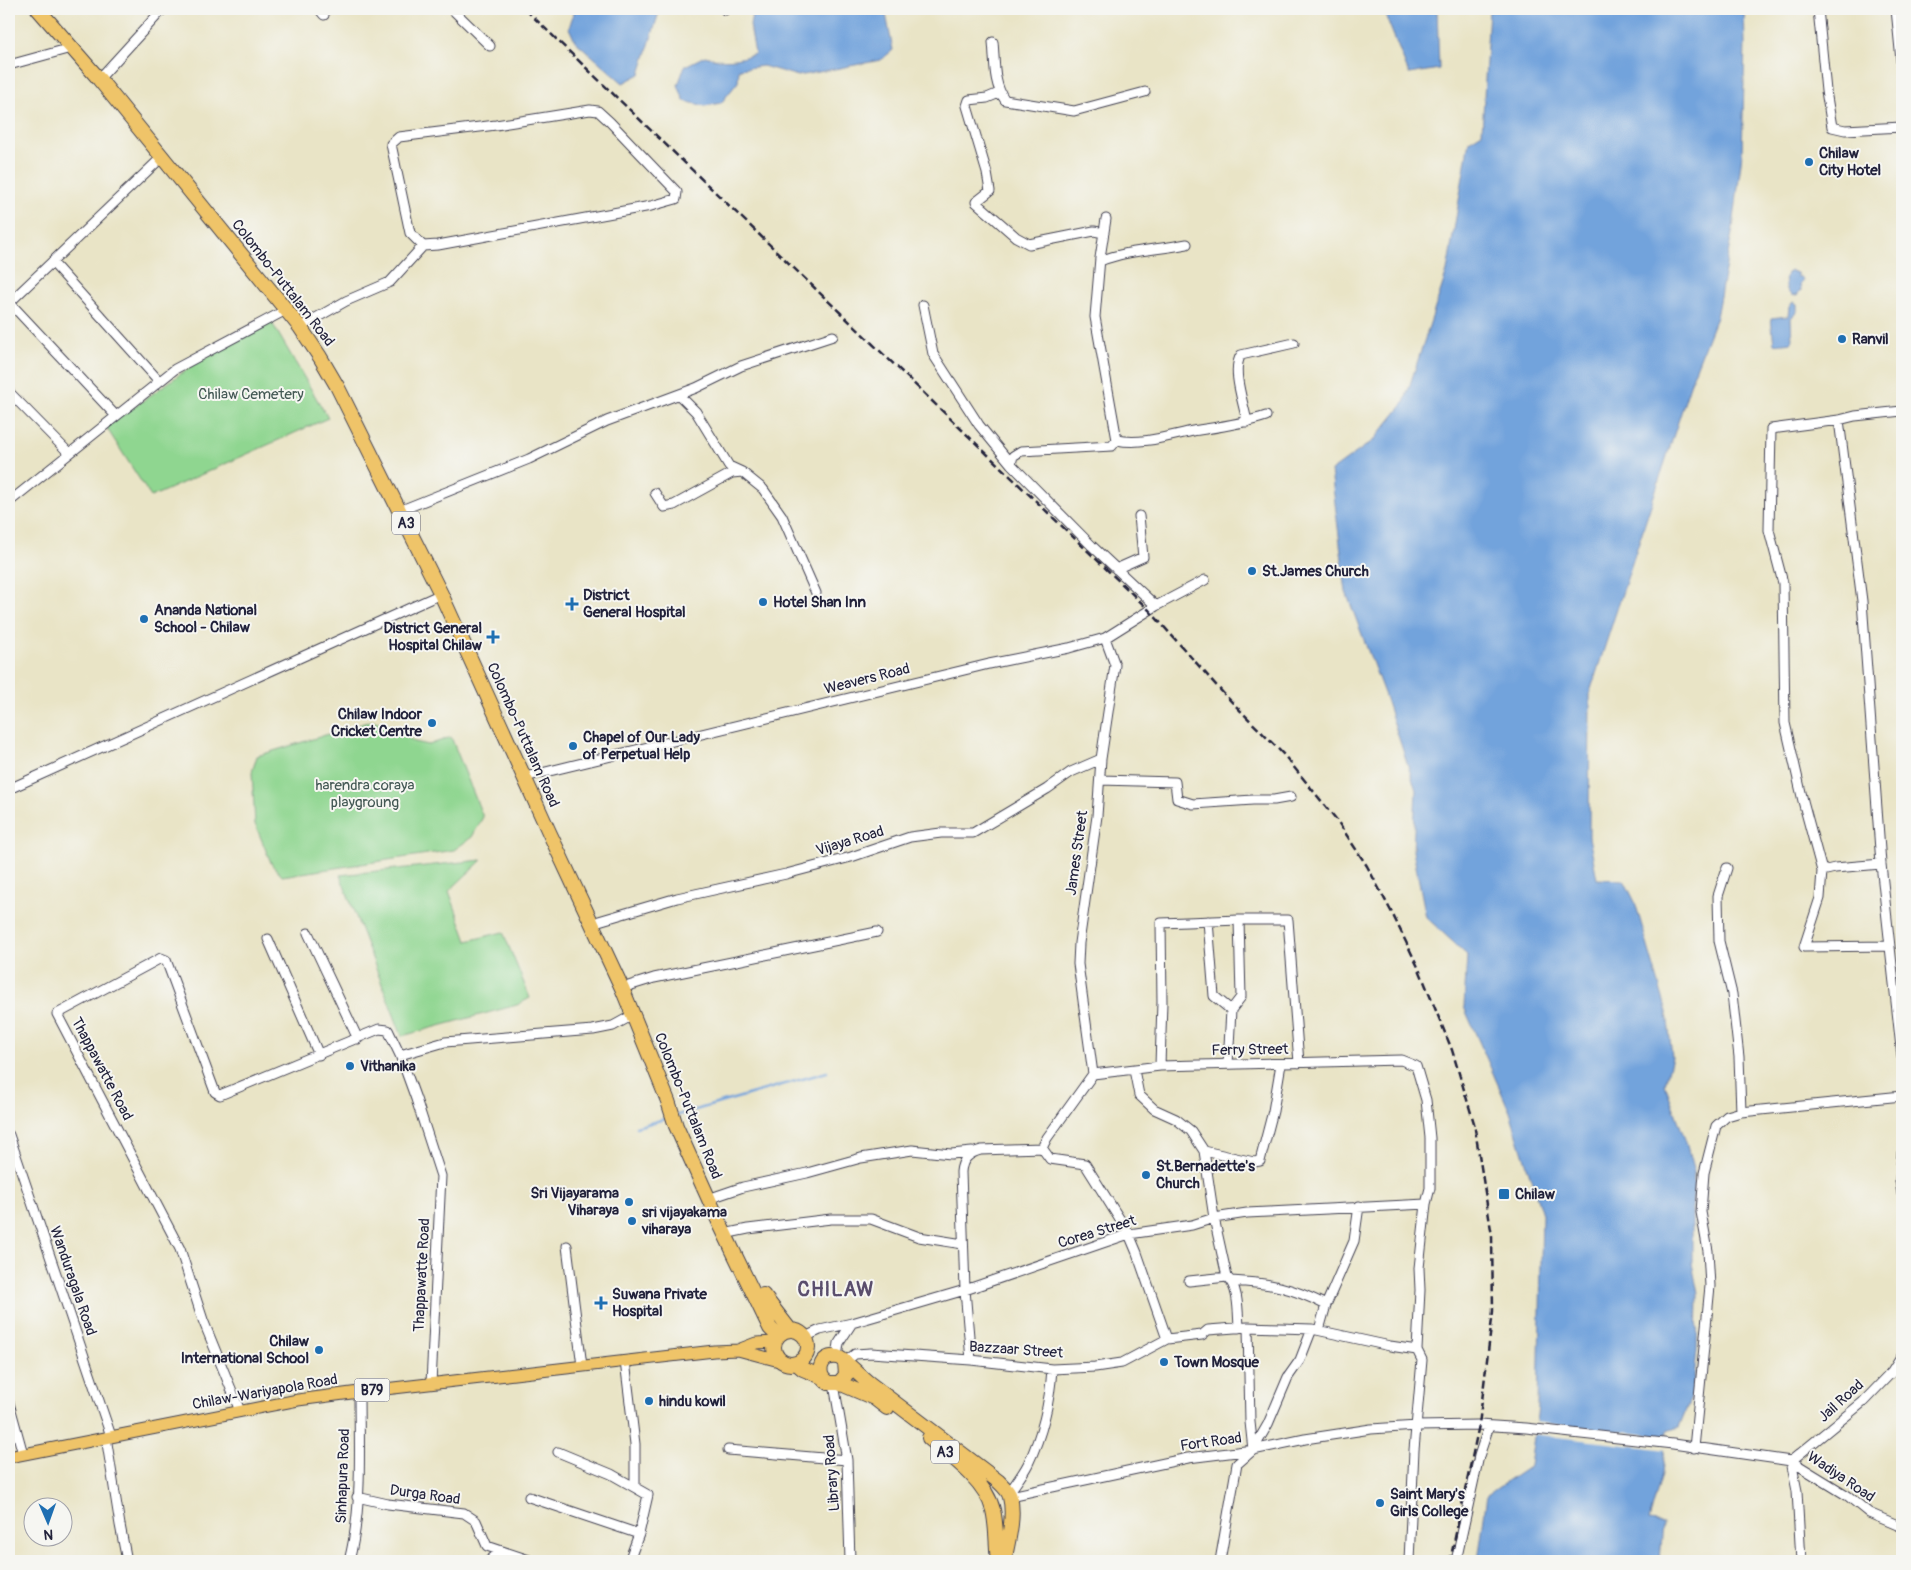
<svg xmlns="http://www.w3.org/2000/svg" width="1911" height="1570" font-family="Pangolin,sans-serif">
  <style>
    .green { fill: #8fd690; stroke: #587c66 }
    .water { fill: #72a3dc; stroke: #4a628c }
    .pier { fill: #e9e4c6 }
    .lines { fill: none; stroke-linecap: round; stroke-linejoin: round }
    .stream { stroke: #72a3dc; stroke-width: 2.5 }
    .minor-casing { stroke: #403f50; stroke-width: 11 }
    .major-casing { stroke: #403f50; stroke-width: 13 }
    .highway-casing { stroke: #403f50; stroke-width: 16 }
    .minor { stroke: #fff; stroke-width: 9 }
    .major { stroke: #efc469; stroke-width: 11 }
    .highway { stroke: #efc469; stroke-width: 14 }
    .rail { stroke: #22223b; stroke-width: 2.5; stroke-dasharray: 8 4; stroke-linecap: butt }
    .poi-dot { fill: #1f6fb2; stroke: #f6f6f2; stroke-width: 2 }
    .labels { text-anchor: middle; dominant-baseline: central; stroke-width: 4; stroke-linejoin: round; paint-order: stroke }
    .shield { fill: #f6f6f2; stroke: #626272; stroke-width: 1 }
    .shield-label { font-size: 14px; font-weight: bold; fill: #22223b }
    .poi-label { font-size: 15px; font-weight: bold; fill: #22223b; stroke: #f6f6f2; text-anchor: start }
    .street-label { font-size: 15px; fill: #22223b; stroke: #f6f6f2 }
    .park-label { font-size: 15px; fill: #435854; stroke: #f6f6f2 }
    .district-label { font-size: 20px; font-weight: bold; letter-spacing: 1px; fill: #5a4e6d; stroke: #f6f6f2 }
  </style>
  <rect width="100%" height="100%" fill="#f6f6f2"/>
  <filter id="ink" filterUnits="userSpaceOnUse"><feTurbulence type="fractalNoise" baseFrequency=".02" numOctaves="2"/><feDisplacementMap in="SourceGraphic" scale="10" xChannelSelector="R" yChannelSelector="G"/><feConvolveMatrix kernelMatrix="1 2 1 2 8 2 1 2 1" color-interpolation-filters="sRGB"/></filter>
  <filter id="wash" filterUnits="userSpaceOnUse"><feTurbulence type="fractalNoise" baseFrequency=".0096" numOctaves="4" result="noise"/><feDisplacementMap in="SourceGraphic" scale="20" xChannelSelector="R" yChannelSelector="G"/><feGaussianBlur stdDeviation="1.12" result="paint"/><feColorMatrix in="noise" values="0 0 0 0 0 0 0 0 0 0 0 0 0 0 0 0 0 1.4 0 .05"/><feComposite in="paint" operator="in"/></filter>
  <g filter="url(#wash)">
    <rect width="100%" height="100%" fill="#e9e4c6"/>
    <path class="green" d="M 271,321 L 328,418 L 151,497 L 106,427 L 193,365 Z
      M 371,721 L 389,725 L 415,742 L 429,745 L 451,737 L 483,817 L 472,837 L 454,850 L 282,876 L 272,865 L 255,824 L 252,772 L 257,756 Z
      M 482,860 L 449,891 L 467,941 L 503,932 L 530,998 L 517,1005 L 402,1036 L 340,875 Z"/>
    <path class="water" d="M 575,9 L 660,9 L 640,74 L 623,83 L 575,41 L 569,28 Z
      M 753,9 L 885,9 L 893,50 L 881,60 L 798,76 L 763,66 L 739,69 L 738,82 L 721,103 L 705,106 L 684,101 L 678,85 L 685,66 L 705,56 C 724,62 737,60 755,54 L 750,25 Z
      M 1383,9 L 1437,9 L 1439,69 L 1409,74 Z
      M 1489,9 L 1744,9 L 1745,43 L 1742,154 L 1733,228 L 1716,317 L 1693,376 L 1590,692 L 1589,837 L 1597,879 L 1624,880 L 1635,902 L 1667,1012 L 1672,1057 L 1665,1084 L 1686,1142 L 1694,1172 L 1692,1211 L 1692,1263 L 1698,1294 L 1697,1351 L 1692,1395 L 1679,1427 L 1667,1431 L 1662,1473 L 1649,1521 L 1663,1523 L 1660,1561 L 1478,1561 L 1487,1495 L 1530,1466 L 1538,1407 L 1542,1214 L 1510,1112 L 1464,1007 L 1467,955 L 1426,917 L 1413,851 L 1416,790 L 1385,696 L 1346,592 L 1331,471 L 1374,440 L 1404,403 L 1447,271 L 1469,141 L 1482,133 Z
      M 1791,271 L 1797,273 L 1798,277 L 1801,277 L 1803,279 L 1800,284 L 1801,290 L 1797,296 L 1791,295 C 1785,290 1784,280 1787,273 Z
      M 1793,302 L 1797,304 L 1797,312 L 1791,318 L 1792,342 L 1774,344 L 1771,318 L 1788,316 L 1789,307 Z"/>
    <path class="pier" d="M 1534,1422 L 1669,1437 L 1667,1450 L 1532,1434 Z"/>
    <g class="lines">
      <path class="stream" d="M 678,1115 L 827,1072
        M 636,1127 L 668,1118"/>
    </g>
  </g>
  <g filter="url(#ink)">
    <g class="lines">
      <g class="minor-casing">
        <path id="minor" d="M 319,9 L 324,15
          M 452,9 L 490,46
          M 1818,9 L 1826,91 L 1832,127 L 1845,130 L 1902,127
          M 1896,9 L 1902,71
          M 725,10 L 726,9
          M 993,42 C 995,61 993,84 1005,100 L 1074,111 L 1145,92
          M 9,65 L 71,48
          M 99,79 L 163,9
          M 999,93 L 987,98 L 969,100 L 967,106 L 987,173 L 990,191 L 976,202 L 1016,237 L 1029,244 L 1094,231 L 1104,233
          M 590,110 L 598,111 L 610,122 L 677,192 L 676,199 L 651,206 L 438,245 L 423,246 L 410,233 L 391,144 L 399,137 L 496,125 Z
          M 1106,219 L 1100,258 L 1095,317 L 1117,440 L 1112,446 L 1021,451 L 1013,456 L 1011,464 L 1092,546 L 1156,606
          M 1100,261 C 1128,250 1157,250 1187,244
          M 52,262 L 159,381
          M 9,303 L 162,157
          M 10,303 L 116,416
          M 923,305 L 933,354 L 979,425 L 1011,464
          M 300,327 L 346,301 L 390,282 L 423,246
          M 9,392 L 69,453
          M 679,395 L 696,412 L 729,466 L 742,472 L 763,489 L 782,516 L 816,593
          M 1902,411 L 1855,416 L 1839,420 L 1862,601 L 1881,864 L 1902,1057
          M 1839,420 L 1771,429 L 1769,530 L 1783,583 L 1785,723 L 1803,801 L 1822,871 L 1820,898 L 1804,947 L 1890,946
          M 1247,422 C 1244,404 1231,370 1241,355 L 1294,343
          M 1117,440 C 1141,445 1169,436 1193,431 C 1218,427 1242,424 1266,416
          M 655,493 L 664,507 L 674,505 L 732,473 L 742,472
          M 9,502 L 175,369 L 286,310
          M 399,511 L 529,459 L 607,421 L 696,388 L 741,366 L 833,336
          M 1116,569 L 1143,557 L 1139,516
          M 525,777 L 989,664 L 1069,648 L 1105,638 L 1156,606 L 1205,580
          M 1100,780 L 1175,782 L 1177,799 L 1193,804 L 1253,800 L 1274,800 L 1291,797
          M 9,789 L 441,594
          M 1727,868 L 1718,896 L 1719,941 L 1732,994 L 1739,1057 L 1741,1112
          M 1822,871 L 1835,868 L 1881,864
          M 1208,921 L 1214,996 L 1231,1010
          M 592,923 L 677,898 L 786,874 L 851,857 L 910,837 L 941,833 L 973,833 L 1047,789 L 1071,772 L 1101,759
          M 308,933 L 358,1039
          M 268,939 L 319,1055
          M 622,988 L 654,978 L 877,932
          M 400,1055 L 445,1042 L 593,1030 L 613,1026 L 633,1015
          M 1228,1064 L 1231,1010 L 1241,997 L 1239,920
          M 1160,1066 L 1162,1002 L 1161,923 L 1239,920 L 1288,920 L 1299,1063
          M 1134,1070 L 1139,1095 L 1154,1109 L 1176,1119 L 1191,1131 L 1204,1151 L 1214,1218 L 1227,1277 C 1239,1287 1238,1313 1239,1328
          M 1093,1074 L 1078,964 L 1079,943 L 1097,816 L 1101,759 L 1115,665 L 1105,638
          M 9,1135 L 111,1436
          M 1042,1148 L 1050,1159 L 1085,1164 L 1129,1234 L 1137,1253 L 1167,1339
          M 1204,1151 L 1254,1162 L 1260,1161 L 1273,1111 L 1281,1064
          M 1902,1153 L 1900,1181 L 1902,1194
          M 708,1199 L 743,1187 L 807,1173 L 861,1158 L 912,1150 L 951,1154 L 972,1152
          M 724,1234 L 748,1229 L 831,1219 L 871,1219 L 919,1237 L 963,1244
          M 567,1246 L 582,1366
          M 1189,1281 L 1227,1277
          M 1231,1281 C 1270,1283 1291,1287 1326,1305
          M 1248,1327 L 1250,1422 L 1253,1450
          M 1319,1330 L 1326,1305 L 1354,1241 L 1359,1206
          M 805,1337 L 820,1330 L 852,1323 L 965,1290 L 1129,1234 L 1192,1225 L 1214,1218 L 1247,1213 L 1426,1204
          M 837,1357 L 839,1343 L 852,1323
          M 971,1360 L 965,1290 L 961,1172 C 962,1159 969,1153 981,1150 L 1042,1148 L 1047,1138 L 1093,1074 L 1160,1066 L 1401,1060 L 1416,1066 L 1426,1100 L 1430,1138 L 1430,1188 L 1426,1204 L 1419,1268 L 1420,1290 L 1417,1350 L 1422,1360 L 1414,1450 L 1409,1561
          M 625,1361 L 635,1444 L 635,1487
          M 845,1362 L 855,1354 L 871,1353 L 971,1360 L 1052,1369 L 1095,1367 L 1122,1363 L 1167,1339 L 1202,1335 L 1208,1330 L 1248,1327 L 1312,1329 L 1390,1346 L 1417,1350
          M 834,1384 L 847,1460 L 850,1561
          M 9,1403 L 23,1454
          M 240,1411 L 203,1320 L 180,1249 L 57,1014 L 161,958 L 166,960 L 215,1092 L 220,1095 L 379,1029 L 388,1030 L 400,1055 L 416,1099 L 441,1176 L 431,1384
          M 106,1437 L 120,1525 L 127,1561
          M 1694,1448 L 1710,1286 L 1708,1251 L 1701,1212 L 1704,1173 L 1716,1126 L 1727,1116 L 1741,1112 L 1902,1096
          M 728,1450 L 847,1460
          M 558,1452 L 611,1474 L 648,1495 L 639,1534 L 629,1561
          M 1791,1461 L 1863,1402 L 1892,1372 L 1902,1356
          M 1791,1461 L 1797,1491 L 1801,1561
          M 1009,1493 C 1015,1484 1023,1474 1028,1464 C 1042,1435 1050,1400 1052,1369
          M 1010,1496 L 1188,1458 L 1253,1450 L 1305,1439 L 1371,1429 L 1417,1426 L 1479,1425 L 1526,1428 L 1673,1444 L 1791,1461 L 1848,1496 L 1869,1513 L 1902,1527
          M 357,1497 L 388,1504 L 464,1513 L 476,1521 L 487,1546 L 532,1561
          M 529,1497 L 639,1534
          M 349,1561 C 363,1507 359,1447 359,1392
          M 489,1561 L 501,1551
          M 1220,1561 L 1237,1464 L 1253,1450 L 1268,1424 L 1288,1377 L 1300,1360 L 1312,1329
          M 1456,1561 L 1479,1456 L 1489,1426"/>
      </g>
      <g class="major-casing">
        <path id="major" d="M 738,1350 L 756,1343 L 775,1342
          M 9,1457 L 298,1400 L 359,1392 L 714,1351 L 738,1350 L 783,1362"/>
      </g>
      <g class="highway-casing">
        <path id="highway" d="M 38,9 L 99,79 L 300,327 L 320,357 L 337,386 L 441,594 L 549,832 L 622,988 L 668,1101 L 676,1126 L 720,1224 L 770,1328 L 778,1336
          M 763,1295 L 790,1330
          M774 1347a17 17 0 1 1 34 0a17 17 0 1 1-34 0Z
          M 845,1362 L 846,1375 L 839,1383 L 829,1383 C 815,1376 819,1354 837,1357 C 843,1358 862,1378 869,1383 L 998,1481 C 1002,1485 1009,1491 1010,1497 C 1015,1516 1008,1542 1004,1561
          M 796,1363 L 803,1369 L 822,1377
          M 839,1383 L 874,1398 L 887,1408
          M 929,1438 C 951,1456 986,1481 993,1510 C 997,1527 996,1545 998,1561"/>
      </g>
      <use href="#minor" class="minor"/>
      <use href="#major" class="major"/>
      <use href="#highway" class="highway"/>
      <path class="rail" d="M 525,9 L 1149,610 L 1224,694 L 1284,755 L 1336,819 L 1367,866 L 1392,913 L 1419,969 L 1452,1050 L 1474,1123 L 1492,1236 L 1493,1311 L 1479,1425 L 1450,1561"/>
    </g>
  </g>
  <g class="poi-dot">
    <circle cx="1809" cy="162" r="5"/>
    <circle cx="1842" cy="339" r="5"/>
    <circle cx="1252" cy="571" r="5"/>
    <circle cx="763" cy="602" r="5"/>
    <path d="M569.5 596.5h5v5h5v5h-5v5h-5v-5h-5v-5h5z"/>
    <circle cx="144" cy="619" r="5"/>
    <path d="M490.5 629.5h5v5h5v5h-5v5h-5v-5h-5v-5h5z"/>
    <circle cx="432" cy="723" r="5"/>
    <circle cx="573" cy="746" r="5"/>
    <circle cx="350" cy="1066" r="5"/>
    <circle cx="1146" cy="1175" r="5"/>
    <rect x="1498" y="1188" width="12" height="12" rx="2.5"/>
    <circle cx="629" cy="1202" r="5"/>
    <circle cx="632" cy="1221" r="5"/>
    <path d="M598.5 1295.5h5v5h5v5h-5v5h-5v-5h-5v-5h5z"/>
    <circle cx="319" cy="1350" r="5"/>
    <circle cx="1164" cy="1362" r="5"/>
    <circle cx="649" cy="1401" r="5"/>
    <circle cx="1380" cy="1503" r="5"/>
  </g>
  <g class="labels">
    <g class="shield">
      <rect x="392" y="511.5" width="28" height="23" rx="4"/>
      <rect x="354.5" y="1378.5" width="35" height="23" rx="4"/>
      <rect x="931" y="1440.5" width="28" height="23" rx="4"/>
    </g>
    <g class="shield-label">
      <text x="406" y="523">A3</text>
      <text x="372" y="1390">B79</text>
      <text x="945" y="1452">A3</text>
    </g>
    <g class="poi-label">
      <text x="1819" y="153">Chilaw<tspan x="1819" dy="17">City Hotel</tspan></text>
      <text x="1852" y="339">Ranvil</text>
      <text x="1262" y="571">St.James Church</text>
      <text x="583" y="595">District<tspan x="583" dy="17">General Hospital</tspan></text>
      <text x="773" y="602">Hotel Shan Inn</text>
      <text x="154" y="610">Ananda National<tspan x="154" dy="17">School - Chilaw</tspan></text>
      <text x="482" y="628" text-anchor="end">District General<tspan x="482" dy="17">Hospital Chilaw</tspan></text>
      <text x="422" y="714" text-anchor="end">Chilaw Indoor<tspan x="422" dy="17">Cricket Centre</tspan></text>
      <text x="583" y="737">Chapel of Our Lady<tspan x="583" dy="17">of Perpetual Help</tspan></text>
      <text x="360" y="1066">Vithanika</text>
      <text x="1156" y="1166">St.Bernadette's<tspan x="1156" dy="17">Church</tspan></text>
      <text x="619" y="1193" text-anchor="end">Sri Vijayarama<tspan x="619" dy="17">Viharaya</tspan></text>
      <text x="1515" y="1194">Chilaw</text>
      <text x="642" y="1212">sri vijayakama<tspan x="642" dy="17">viharaya</tspan></text>
      <text x="612" y="1294">Suwana Private<tspan x="612" dy="17">Hospital</tspan></text>
      <text x="309" y="1341" text-anchor="end">Chilaw<tspan x="309" dy="17">International School</tspan></text>
      <text x="1174" y="1362">Town Mosque</text>
      <text x="659" y="1401">hindu kowil</text>
      <text x="1390" y="1494">Saint Mary's<tspan x="1390" dy="17">Girls College</tspan></text>
    </g>
    <g class="street-label">
      <text transform="translate(283 283) rotate(52)">Colombo-Puttalam Road</text>
      <text transform="translate(867 679) rotate(-14)">Weavers Road</text>
      <text transform="translate(523 735) rotate(66)">Colombo-Puttalam Road</text>
      <text transform="translate(850 841) rotate(-17)">Vijaya Road</text>
      <text transform="translate(1077 853) rotate(-82)">James Street</text>
      <text transform="translate(1250 1050) rotate(-1)">Ferry Street</text>
      <text transform="translate(102 1069) rotate(62)">Thappawatte Road</text>
      <text transform="translate(688 1106) rotate(68)">Colombo-Puttalam Road</text>
      <text transform="translate(1097 1232) rotate(-17)">Corea Street</text>
      <text transform="translate(422 1275) rotate(-87)">Thappawatte Road</text>
      <text transform="translate(73 1281) rotate(71)">Wanduragala Road</text>
      <text transform="translate(1016 1350) rotate(4)">Bazzaar Street</text>
      <text transform="translate(265 1392) rotate(-10)">Chilaw-Wariyapola Road</text>
      <text transform="translate(1841 1401) rotate(-42)">Jail Road</text>
      <text transform="translate(1211 1442) rotate(-8)">Fort Road</text>
      <text transform="translate(832 1473) rotate(-94)">Library Road</text>
      <text transform="translate(343 1476) rotate(-88)">Sinhapura Road</text>
      <text transform="translate(1841 1477) rotate(34)">Wadiya Road</text>
      <text transform="translate(425 1495) rotate(8)">Durga Road</text>
    </g>
    <g class="park-label">
      <text x="251" y="394">Chilaw Cemetery</text>
      <text x="365" y="785">harendra coraya<tspan x="365" dy="17">playgroung</tspan></text>
    </g>
    <g class="district-label">
      <text x="836" y="1289">CHILAW</text>
    </g>
  </g>
  <rect width="1911" height="1570" fill="none" stroke="#f6f6f2" stroke-width="30"/>
  <g transform="translate(48 1522) rotate(178)"><circle r="24" fill="#f6f6f2" stroke="#a1a1a9"/>
  <path d="M0-4L9 19L0 12L-9 19Z" fill="#1f6fb2"/>
  <text y="-8" font-size="14" font-weight="bold" text-anchor="middle" fill="#22223b">N</text>
  </g>
</svg>
